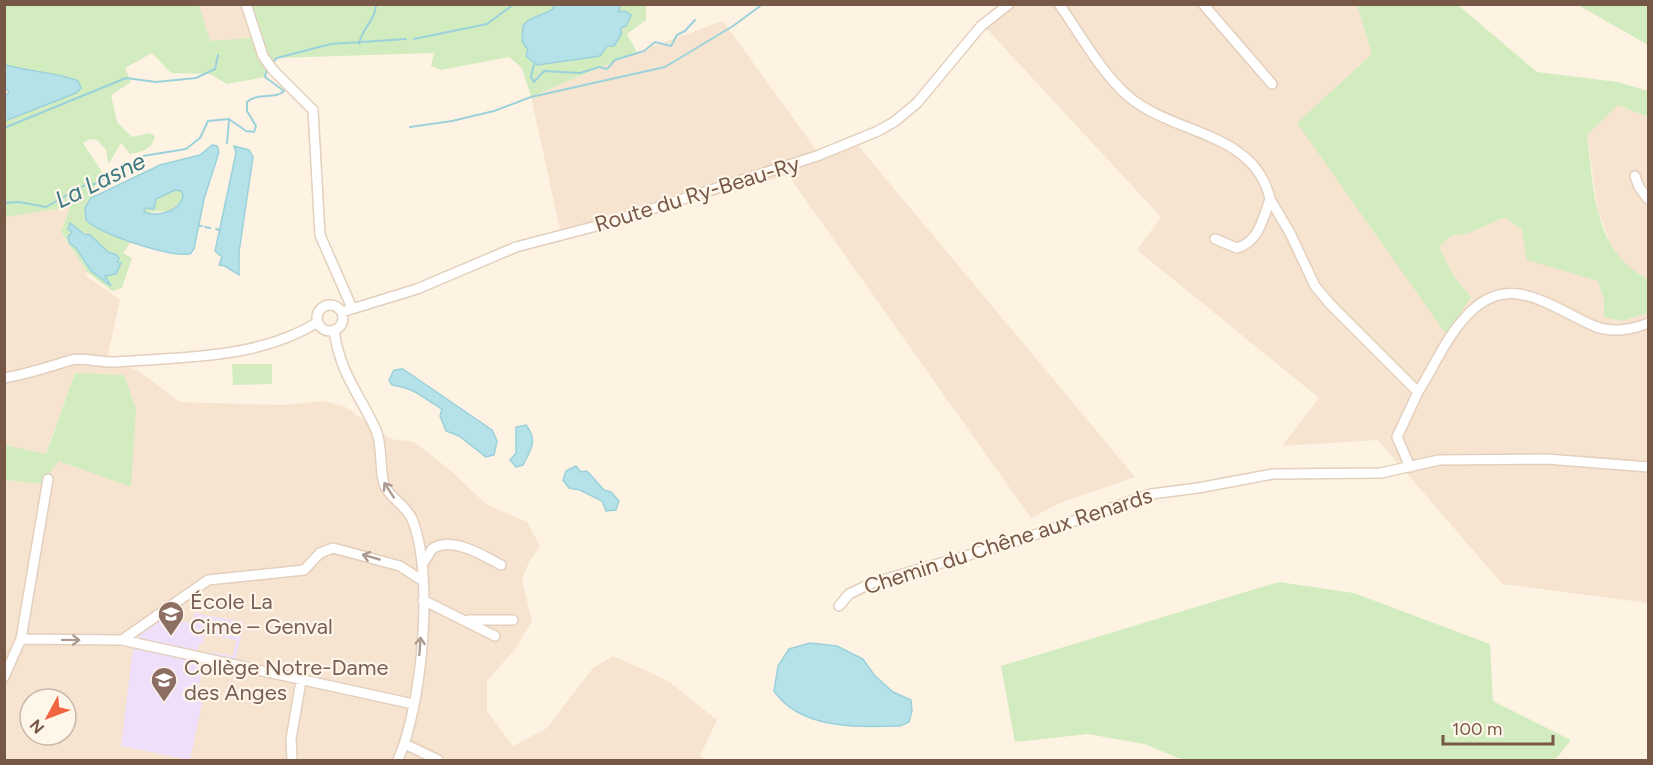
<svg xmlns="http://www.w3.org/2000/svg" width="1653" height="765" font-family="Figtree,sans-serif">
  <style>
    .residential { fill: #f6e4d0; fill-rule: evenodd }
    .education { fill: #f0dffa }
    .green { fill: #d2ecc0; fill-rule: evenodd }
    .water { fill: #b5e1e8; stroke: #9bd1db; stroke-width: 1.5; fill-rule: evenodd }
    .lines { fill: none; stroke-linecap: round; stroke-linejoin: round }
    .stream { stroke: #9bd1db; stroke-width: 2 }
    .minor-casing { stroke: #e3cfbd; stroke-width: 12 }
    .minor { stroke: #fff; stroke-width: 9 }
    .oneway { stroke: #ad9b91 }
    .labels { text-anchor: middle; dominant-baseline: central; stroke-width: 4.5; stroke-linejoin: round; paint-order: stroke }
    .street-label { font-size: 22px; fill: #775847; stroke: #fff6ea }
    .education-label { font-size: 22px; fill: #785e54; stroke: #fff6ea; text-anchor: start }
    .water-label { font-size: 24px; font-style: italic; fill: #3c7985; stroke: #fff6ea }
  </style>
  <rect width="100%" height="100%" fill="#fef3e2"/>
  <path class="residential" d="M 199,5 L 241,5 L 251,38 L 209,42 Z
    M 1016,5 L 1357,5 L 1372,54 L 1298,124 L 1471,297 L 1453,275 L 1439,247 L 1451,236 L 1469,233 L 1505,217 L 1587,277 L 1598,281 L 1604,300 L 1622,321 L 1648,313 L 1648,603 L 1502,584 L 1378,440 L 1282,446 L 1319,398 L 1137,250 L 1161,217 L 985,27 Z
    M 723,21 L 817,151 L 851,137 L 1135,477 L 1060,503 L 1031,518 L 788,175 L 562,239 L 531,97 L 637,52 Z
    M 1618,105 L 1648,117 L 1648,279 L 1632,271 L 1613,250 L 1598,211 L 1587,134 Z
    M 70,206 L 61,233 L 87,272 L 86,276 L 120,300 L 107,359 L 137,370 L 180,402 L 283,405 L 323,401 L 344,406 L 391,439 L 414,442 L 449,469 L 486,504 L 527,522 L 540,546 L 529,562 L 522,580 L 532,621 L 516,648 L 487,681 L 487,711 L 513,746 L 547,728 L 593,668 L 613,656 L 667,680 L 717,720 L 700,756 L 708,760 L 5,760 L 5,480 L 41,484 L 59,460 L 86,469 L 75,373 L 45,455 L 5,445 L 5,217 ZM 30,699 L 66,699 L 66,735 L 30,735 Z"/>
  <path class="education" d="M 168,611 L 172,620 L 192,623 L 194,613 L 244,622 L 235,661 L 210,655 L 211,652 L 233,656 L 236,640 L 205,634 L 203,644 L 199,644 L 197,654 L 139,643 L 139,633 Z
    M 133,648 L 205,661 L 198,688 L 205,689 L 190,760 L 121,746 Z"/>
  <path class="green" d="M 601,4 L 618,8 L 620,5 L 646,5 L 646,20 L 627,34 L 637,52 L 531,97 L 522,68 L 509,57 L 441,70 L 431,66 L 434,53 L 277,58 L 267,69 L 265,77 L 227,84 L 210,74 L 171,73 L 152,53 L 125,68 L 131,82 L 111,95 L 117,122 L 132,137 L 150,133 L 155,136 C 153,149 141,152 130,154 L 121,143 L 110,162 L 108,163 L 106,150 L 97,140 L 90,139 L 83,143 L 102,172 L 95,184 L 95,196 L 88,201 L 85,208 L 104,232 L 131,242 L 123,253 L 132,258 L 122,288 L 112,291 L 87,272 L 61,232 L 70,207 L 5,217 L 5,121 L 80,83 C 64,73 25,71 5,65 L 5,5 L 199,5 L 210,41 L 251,38 L 241,5 ZM 72,223 L 77,230 L 90,235 L 117,260 L 115,270 L 105,276 L 106,279 L 86,265 L 76,248 L 70,245 Z
    M 1357,5 L 1458,5 L 1537,72 L 1618,82 L 1648,91 L 1648,117 L 1618,105 L 1587,135 C 1594,188 1593,252 1648,279 L 1648,313 L 1622,321 L 1604,317 L 1604,300 L 1598,281 L 1527,260 L 1522,230 L 1505,217 L 1469,233 L 1451,236 L 1439,247 L 1453,275 L 1471,297 L 1446,334 L 1297,123 L 1372,54 Z
    M 1578,5 L 1648,5 L 1648,45 Z
    M 175,190 L 182,191 L 181,205 L 171,211 L 144,212 L 145,208 L 154,209 L 156,199 Z
    M 232,364 L 272,364 L 272,384 L 233,385 Z
    M 75,373 L 124,375 L 136,409 L 131,487 L 59,461 L 41,484 L 5,480 L 5,445 L 46,454 Z
    M 1279,582 L 1354,593 L 1490,644 L 1493,701 L 1571,740 L 1555,760 L 1183,760 L 1144,744 L 1088,734 L 1015,742 L 1001,666 Z"/>
  <path class="water" d="M 552,5 L 620,5 L 619,12 L 625,11 L 631,15 L 626,26 L 621,28 L 621,35 L 614,46 L 607,46 L 600,56 L 537,65 L 526,56 L 528,50 L 522,41 L 523,26 C 531,15 544,16 554,8 Z
    M 5,65 C 26,71 60,73 78,81 L 81,88 L 76,93 L 5,121 L 5,96 L 9,92 L 5,88 Z
    M 212,145 L 217,146 L 219,152 L 204,199 L 194,249 L 190,254 C 170,257 101,235 86,220 L 85,208 L 91,198 L 160,165 L 200,155 ZM 175,190 L 181,191 L 183,195 C 181,212 157,217 144,212 L 145,208 L 154,209 L 156,199 Z
    M 234,146 L 249,150 L 253,157 L 239,252 L 239,275 L 225,266 L 219,265 L 222,257 L 215,251 L 236,153 Z
    M 70,223 L 84,234 L 90,235 L 108,252 L 117,255 L 119,258 L 117,262 L 121,263 L 116,274 L 105,276 L 111,286 L 91,271 L 76,248 L 70,244 L 68,237 L 72,232 L 68,229 Z
    M 403,369 L 492,430 L 497,441 L 494,455 L 486,457 L 459,436 L 446,431 L 440,416 L 442,409 C 423,398 415,388 392,385 L 389,380 L 394,370 Z
    M 526,425 C 538,441 531,449 523,465 L 516,467 L 510,460 L 516,453 L 516,427 Z
    M 576,466 L 581,472 L 587,471 L 604,490 L 611,492 L 619,501 L 616,510 L 606,511 L 602,501 L 580,490 L 569,488 L 563,480 L 566,471 Z
    M 810,643 L 837,646 L 863,659 L 875,676 L 893,692 L 911,700 L 912,711 L 909,722 L 900,726 C 858,727 801,730 774,691 L 778,666 L 789,649 Z"/>
  <g class="lines">
    <path class="stream" d="M 414,39 L 487,24 L 514,4
      M 359,44 C 363,25 375,23 376,4
      M 272,63 L 277,58 L 331,44 L 406,39
      M 534,64 L 531,77 L 534,82 L 544,71 L 580,73 L 599,67 L 607,69 L 615,60 L 644,51 L 655,42 L 671,46 L 677,35 L 685,31 L 695,20
      M 410,127 L 452,121 L 494,111 L 531,97 L 665,67 L 733,26 L 763,4
      M 4,128 L 126,78 L 156,82 L 196,78 L 215,69 L 218,55
      M 227,143 L 229,120
      M 4,203 L 19,202 L 46,207 L 85,185 L 95,184 L 143,156 L 186,149 L 200,138 L 208,121 L 229,119 L 246,131 L 254,132 L 256,126 L 247,111 L 247,102 C 258,92 275,100 284,91 L 265,77 L 267,69
      M 199,226 L 202,226
      M 205,227 L 210,228
      M 216,229 L 220,230"/>
    <g class="minor-casing">
      <path id="minor" d="M 246,4 L 263,56 L 273,70 L 313,110 L 320,235 L 352,308
        M 1059,4 C 1078,31 1103,75 1128,96 C 1173,135 1255,131 1270,199 C 1263,218 1259,242 1237,248 L 1215,239
        M 1203,4 L 1272,84
        M 1635,176 L 1639,187 L 1648,199
        M 1270,199 L 1290,233 L 1315,286 L 1330,304 L 1418,392 L 1397,437 L 1410,467
        M317 318a13 13 0 1 1 26 0a13 13 0 1 1-26 0Z
        M 342,312 L 417,289 L 516,247 L 608,223 L 817,156 L 878,131 L 894,122 L 917,103 L 981,26 L 1009,4
        M 334,330 C 340,374 359,393 376,430 C 383,447 379,467 384,484 C 389,498 406,505 412,519 C 435,574 422,706 398,760
        M 4,378 C 28,374 49,367 71,360 C 80,357 105,363 116,362 C 183,357 259,359 318,322
        M 1418,392 C 1433,369 1444,341 1462,321 C 1506,267 1548,306 1594,326 C 1611,333 1632,330 1648,323
        M 424,562 L 432,549 C 452,536 483,555 501,565
        M 423,600 L 495,636
        M 839,606 L 849,594 L 872,583 L 1017,541 L 1151,494 L 1198,488 L 1273,474 L 1381,473 L 1439,460 L 1547,459 L 1648,467
        M 469,620 L 513,620
        M 21,639 L 122,640 L 208,580 L 304,570 L 320,553 L 333,548 L 400,566 L 423,581
        M 122,640 L 413,704
        M 4,677 L 21,639 L 48,479
        M 405,744 L 438,760
        M 292,760 L 291,739 L 301,681"/>
    </g>
    <use href="#minor" class="minor"/>
  </g>
  <defs><path id="oneway-shaft" d="M-6 0H5M1.5-3L5.5 0L1.5 3" fill="none" stroke-width="1.6" stroke-linecap="round" stroke-linejoin="round" transform="scale(1.5)"/></defs>
  <g class="oneway">
    <use href="#oneway-shaft" transform="translate(389 490) rotate(-123)"/>
    <use href="#oneway-shaft" transform="translate(371 557) rotate(-164)"/>
    <use href="#oneway-shaft" transform="translate(71 640) rotate(1)"/>
    <use href="#oneway-shaft" transform="translate(420 646) rotate(-86)"/>
  </g>
  <defs>
    <g id="school-pin" transform="scale(1.35)"><path d="M0 17L-7.5 6A9.5 9.5 0 1 1 7.5 6Z" fill="#8d6e63" stroke="#fff6ea"/><path d="M0-5L7-2L0 1L-7-2ZM-4 1L0 2.5L4 1V4Q0 6-4 4Z" fill="#fff"/></g>
  </defs>
  <g fill-rule="evenodd">
    <use href="#school-pin" x="171" y="614"/>
    <use href="#school-pin" x="164" y="680"/>
  </g>
  <g class="labels">
    <g class="street-label">
      <text transform="translate(697 194) rotate(-17)">Route du Ry-Beau-Ry</text>
      <text transform="translate(1008 541) rotate(-18)">Chemin du Chêne aux Renards</text>
    </g>
    <g class="education-label">
      <text x="190" y="601">École La<tspan x="190" dy="25">Cime – Genval</tspan></text>
      <text x="184" y="667">Collège Notre-Dame<tspan x="184" dy="25">des Anges</tspan></text>
    </g>
    <g class="water-label">
      <text transform="translate(100 180) rotate(-26)">La Lasne</text>
    </g>
  </g>
  <rect width="1653" height="765" fill="none" stroke="#775847" stroke-width="12"/>
  <g transform="translate(48 717) rotate(229)"><circle r="28" fill="#fff6ea" stroke="#c9b7a9" stroke-width="1.5"/>
  <path d="M0-4.5L10 22L0 15L-10 22Z" fill="#f0653f"/>
  <text y="-9" font-size="16" font-weight="bold" text-anchor="middle" fill="#775847">N</text>
  </g>
  <path d="M1443 735v9h110v-9" fill="none" stroke="#775847" stroke-width="3"/>
  <text x="1452" y="735" font-size="18" fill="#775847" stroke="#fff6ea" stroke-width="4.5" paint-order="stroke">100 m</text>
</svg>
